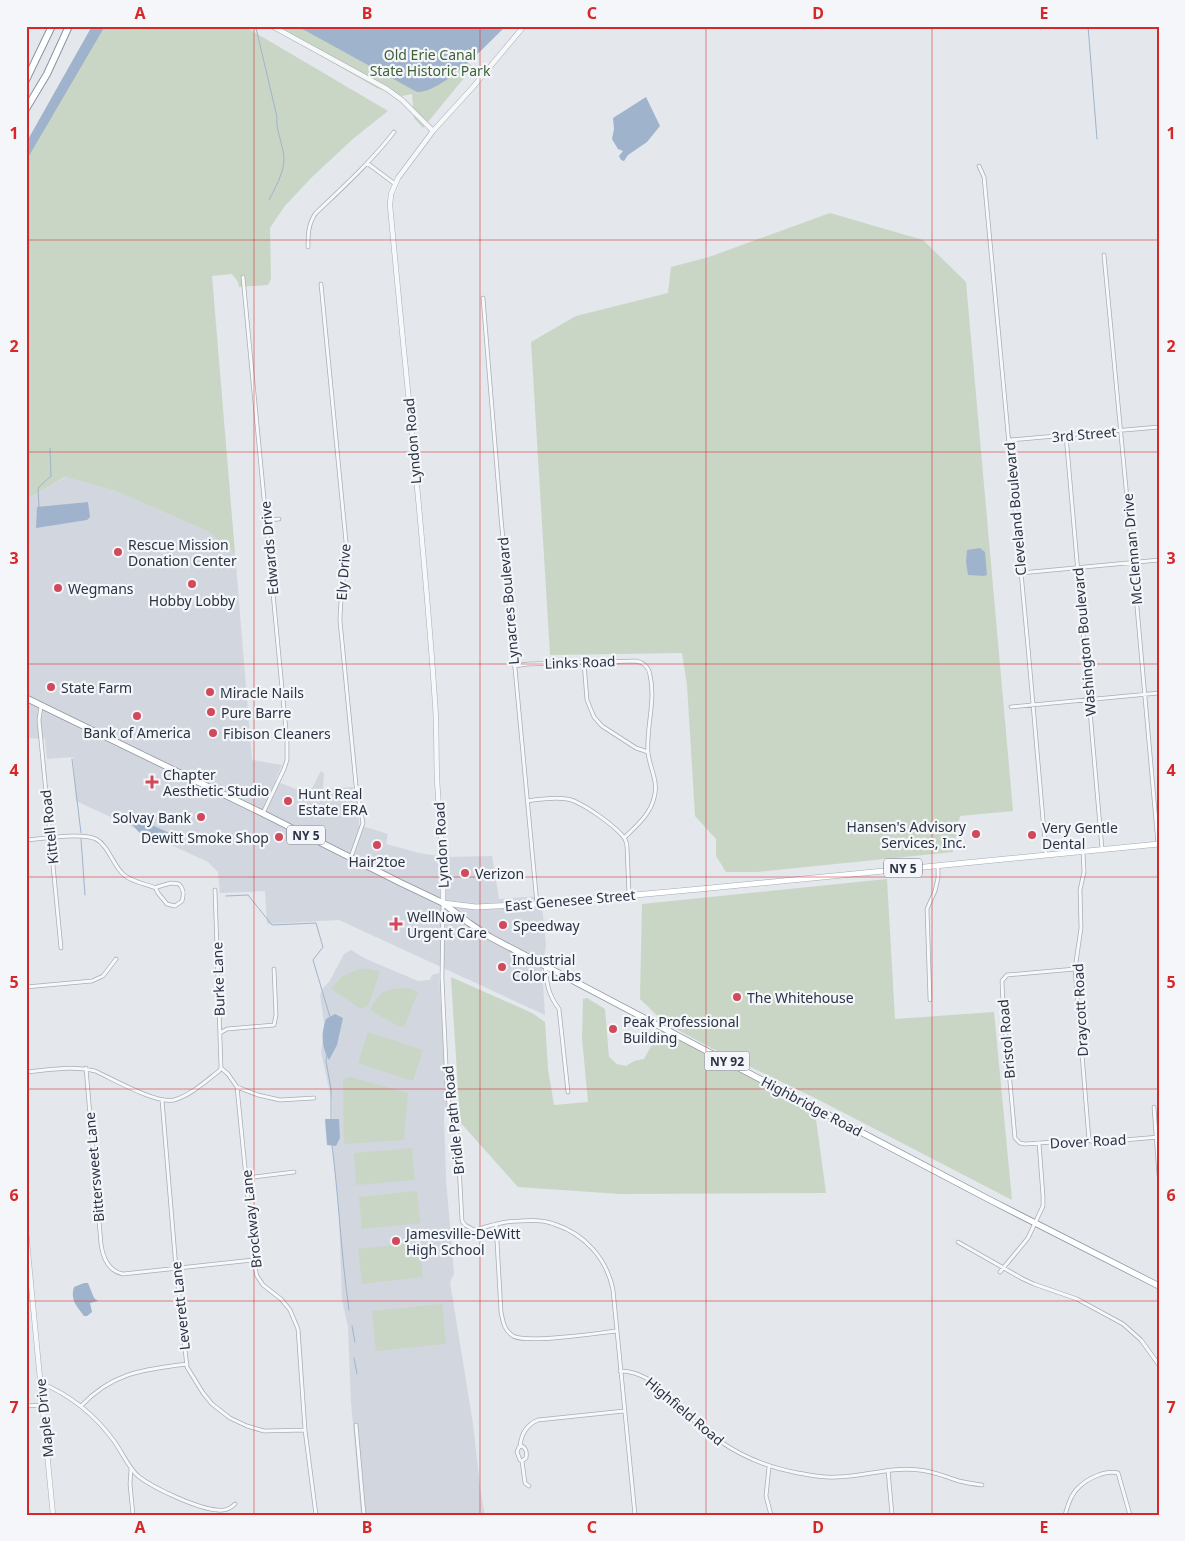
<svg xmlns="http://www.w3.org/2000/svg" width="1185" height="1541" font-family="'Noto Sans',sans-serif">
<rect width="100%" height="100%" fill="#e4e7ec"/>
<!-- built -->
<path fill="#d2d6de" d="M66,477L113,490L207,531L235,553L252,760L282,765L275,781L309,794L321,771L324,774L323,789L353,787L359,809V825L388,834L386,844L419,853L446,857L492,856L499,899L541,896L546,945L542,968L545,1015L339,920L267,924L265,891L220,893L218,872L208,862L76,801L73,757L47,759L45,739L26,738V500Z
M351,950L366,959L418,981L430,980L432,975L439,973L447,1107L444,1114L446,1179L454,1274L450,1282L473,1424L481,1495L485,1515H361L351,1402L348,1327L342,1300L339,1214L333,1152L332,1102L321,1052L325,1030L320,995L323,988L329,982L344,954Z"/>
<!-- green -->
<path fill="#c9d6c5" d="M97,26H244L388,111L354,138L312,177L284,207L270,228L271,279L268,285L239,287L238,282L232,274L212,276L235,553L207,531L113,490L65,477L26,500V150Z
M269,26H496L466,61L473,67L423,128L414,118L412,94L402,96L377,88Z
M830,213L923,240L966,282L1013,811L960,816L953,852L757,872H726L716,856V839L695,816L687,685L682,653L550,655L531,342L576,316L668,293L671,267L709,257Z
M887,879L895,1019L994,1012L1012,1200L817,1099L713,1049L665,1023L640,999L642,904Z
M359,969H370L380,972L368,1006L361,1009L331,989L341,977Z
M451,977L532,1013L545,1022L548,1069L554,1105L588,1102L582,1038L583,999L587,998L605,1009L609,1057L617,1064L626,1066L634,1061L644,1059L661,1029L815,1112L826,1193L620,1194L518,1187L460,1122Z
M407,988L418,992L405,1025L400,1027L370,1010C381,990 384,989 407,988Z
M368,1032L423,1050L413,1081L358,1063Z
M349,1077L408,1093L404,1140L344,1144L343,1080Z
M412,1148L415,1180L356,1185L354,1153Z
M417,1191L420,1223L362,1229L359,1197Z
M419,1242L423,1277L362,1284L358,1249Z
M442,1304L446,1344L376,1351L372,1311Z"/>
<!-- water -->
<path fill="#9fb4cc" d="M92,26H105L26,161V143Z
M297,26H506C487,44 443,93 417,92Z
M646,97L660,126L647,142L628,155L624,161L621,160L619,156L623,151L618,149L612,139L614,129L613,118Z
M88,502L90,517L87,520L36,528L37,507Z
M980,548L985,552L987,575L984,576L968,575L966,562L967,550Z
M133,816L186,841C180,845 176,844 170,844C150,843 143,838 131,823Z
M335,1014L343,1018L337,1045L329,1060C321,1046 321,1034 326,1019Z
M325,1119H339L340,1138L336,1146L327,1145Z
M84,1283H88L94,1298L98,1301L90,1303L92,1312L87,1316H84C77,1306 70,1301 74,1287Z"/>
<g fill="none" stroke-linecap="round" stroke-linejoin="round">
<!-- stream -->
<path stroke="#9fb4cc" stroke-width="1" d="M253,26L256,28L277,117C275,128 284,147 284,159C284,173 275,188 269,200
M1088,26L1097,139
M39,507L38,488L51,476L50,448
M72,759L81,833
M81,839L85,895
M226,896L248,895L272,925L316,923L323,947L313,960L330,1017
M327,1055L326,1061L331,1089V1121
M332,1145C339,1200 341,1255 349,1310
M352,1326L355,1342
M354,1358L357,1374"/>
<defs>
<path id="minor" d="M367,163L395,184
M979,166L984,177L1028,647L1046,854
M308,247C308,235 308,225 315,214C342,188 371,162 394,132
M1104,255L1133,562L1158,844
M243,277L287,741V760L284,769L263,813
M321,284L346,542C346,569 340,595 340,621L356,785L363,823L351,857
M483,298L501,518L537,904
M1066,435L1102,849
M1009,440L1159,427
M267,520L279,519
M1021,573L1159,560
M584,663L587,700L594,717L602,726L636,748L648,752
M514,666L528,664L635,661C643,662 649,667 650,675C656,701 646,727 648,753C650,769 659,782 654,798C650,815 636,826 624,838
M41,706L39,720L61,948
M1011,707L1159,693
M527,801C540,799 554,797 567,799C581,801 617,827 625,839C626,841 627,845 627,847L629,895
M26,840C43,839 81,832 96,839C109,846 113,866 124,875C132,882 146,884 156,888
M1083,852L1084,872L1080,890L1081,928L1075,969L1089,1140
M171,883L179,884C184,889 184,894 182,901L175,906L167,904L158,893L156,889L157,887Z
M215,890L221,1068
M443,903L442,978L447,1086L450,1114L457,1134L458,1146L462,1221L465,1225L474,1230C482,1229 489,1225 497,1224C504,1222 512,1221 520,1221C531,1220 544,1220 554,1224C585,1234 607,1259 613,1290L635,1515
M545,966C547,985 548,994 559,1009L568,1092
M1075,969L1007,975L1002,981L1003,1004L1015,1138L1020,1143L1025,1144L1082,1140L1100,1142L1159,1137
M26,987L92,981L103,976L116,959
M930,1000L927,909L935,891L938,878V866
M220,1033L227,1029L274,1025L276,1015L274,969
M86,1068L101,1244C103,1258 108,1271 123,1274L253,1260
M221,1068L228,1074L237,1087L258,1095L280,1100L314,1098
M26,1072C49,1070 73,1065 95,1071C113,1079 156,1104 174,1100C191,1095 206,1081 219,1071L221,1068
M237,1087L255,1268L257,1276L263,1285L281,1299L290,1310L298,1329L305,1430L316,1515
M162,1100L176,1268L187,1367L203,1393L212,1404L230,1418L247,1426L264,1431L305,1430
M1154,1107L1159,1176
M246,1178L294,1172
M496,1224L501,1312C503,1322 504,1330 513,1336C526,1344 598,1333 617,1331
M958,1242L1023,1279L1034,1284L1077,1299L1123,1324L1141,1340L1159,1365
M1000,1272L1028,1238L1043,1206V1196L1039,1143
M620,1371C634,1371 645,1377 656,1384C701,1429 733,1461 798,1473C811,1475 823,1478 836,1477C864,1477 891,1466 919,1470C933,1471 946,1477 959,1481C967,1483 974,1484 982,1485
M41,1383C70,1395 95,1415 114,1441C122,1452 128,1467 138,1476C153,1488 198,1509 218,1510C225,1511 230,1509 235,1504
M26,1406L43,1405
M81,1406C113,1372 143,1370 187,1364
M356,1425L364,1515
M520,1447C521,1434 526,1425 538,1420L624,1411
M522,1461L520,1460L517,1452L519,1447L522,1446C527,1449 527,1453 526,1458L522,1461L525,1483L529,1486
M769,1467L766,1496L771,1515
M131,1468L130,1484L133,1515
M888,1470L892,1515
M1065,1515C1068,1505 1071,1494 1079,1487C1088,1478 1106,1470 1118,1473L1130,1515"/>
<path id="tertiary" d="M272,26L387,89L402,100L433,131
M443,903C444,861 439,819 437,778C436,753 437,727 435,702C424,536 405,370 390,205L391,194L398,178L433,131L473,87L524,26
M26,1232L53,1515"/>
<path id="primary" d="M443,903L476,907L537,904L700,889L1159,844"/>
<path id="trunk" d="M26,698L262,813L401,883L443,903L469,923L490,937L992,1201L1159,1286"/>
<path id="motorway" d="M26,80L52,26
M26,109L47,74L69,26"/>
</defs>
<!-- minor casing -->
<use href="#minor" stroke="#a9aeb7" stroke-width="4.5"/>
<!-- tertiary casing -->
<use href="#tertiary" stroke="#a9aeb7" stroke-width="5.5"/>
<!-- primary casing -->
<use href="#primary" stroke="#a3abb8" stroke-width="6"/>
<!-- trunk casing -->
<use href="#trunk" stroke="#8b94a3" stroke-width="7"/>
<!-- motorway casing -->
<use href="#motorway" stroke="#8b94a3" stroke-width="8"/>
<!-- minor -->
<use href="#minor" stroke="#f7f8fa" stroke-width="3"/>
<!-- tertiary -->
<use href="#tertiary" stroke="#f7f8fa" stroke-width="4.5"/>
<!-- primary -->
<use href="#primary" stroke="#fff" stroke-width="5"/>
<!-- trunk -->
<use href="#trunk" stroke="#fff" stroke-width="5.5"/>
<!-- motorway -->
<use href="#motorway" stroke="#fff" stroke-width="6"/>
</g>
<!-- grid -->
<path fill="none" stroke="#d62828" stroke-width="1" stroke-opacity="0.55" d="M254,26V1515M480,26V1515M706,26V1515M932,26V1515M26,240H1159M26,452H1159M26,664H1159M26,877H1159M26,1089H1159M26,1301H1159"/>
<!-- markers -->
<g fill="#d1495b" stroke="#f4f6f9" stroke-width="2">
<circle cx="118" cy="552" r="5"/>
<circle cx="192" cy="584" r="5"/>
<circle cx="58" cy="588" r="5"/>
<circle cx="51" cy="687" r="5"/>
<circle cx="210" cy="692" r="5"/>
<circle cx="211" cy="712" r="5"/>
<circle cx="137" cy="716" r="5"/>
<circle cx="213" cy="733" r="5"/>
<path d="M149.5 774.5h5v5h5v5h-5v5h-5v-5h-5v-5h5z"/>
<circle cx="288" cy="801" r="5"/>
<circle cx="201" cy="817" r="5"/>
<circle cx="976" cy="834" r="5"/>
<circle cx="1032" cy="835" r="5"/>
<circle cx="279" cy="837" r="5"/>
<circle cx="377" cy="845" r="5"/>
<circle cx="465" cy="873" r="5"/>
<path d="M393.5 916.5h5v5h5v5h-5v5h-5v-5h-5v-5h5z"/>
<circle cx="503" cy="925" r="5"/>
<circle cx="502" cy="967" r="5"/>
<circle cx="737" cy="997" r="5"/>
<circle cx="613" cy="1029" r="5"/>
<circle cx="396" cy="1241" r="5"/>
</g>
<g text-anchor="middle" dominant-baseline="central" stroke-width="4.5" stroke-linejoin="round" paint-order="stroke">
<!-- shield labels -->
<g fill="#f4f6f9" stroke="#676e7b" stroke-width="1">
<rect x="287" y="825.5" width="38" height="19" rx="4"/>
<rect x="884" y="858.5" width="38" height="19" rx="4"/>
<rect x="704.5" y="1051.5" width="45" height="19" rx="4"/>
</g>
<g font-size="12" font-weight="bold" fill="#2b3445">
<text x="306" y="835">NY 5</text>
<text x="903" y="868">NY 5</text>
<text x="727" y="1061">NY 92</text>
</g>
<!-- park labels -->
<g font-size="14" fill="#3f6138" stroke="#f4f6f9">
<text x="430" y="54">Old Erie Canal<tspan x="430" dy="16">State Historic Park</tspan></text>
</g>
<!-- street labels -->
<g font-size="14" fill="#2b3445" stroke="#f4f6f9">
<text transform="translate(1084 434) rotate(-5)">3rd Street</text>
<text transform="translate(412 441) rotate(-95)">Lyndon Road</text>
<text transform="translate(1015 509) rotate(-95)">Cleveland Boulevard</text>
<text transform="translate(269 548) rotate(-95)">Edwards Drive</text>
<text transform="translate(1132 549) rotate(-95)">McClennan Drive</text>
<text transform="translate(343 572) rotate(-86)">Ely Drive</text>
<text transform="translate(508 601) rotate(-95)">Lynacres Boulevard</text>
<text transform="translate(1084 642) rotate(-95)">Washington Boulevard</text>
<text transform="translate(580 662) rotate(-2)">Links Road</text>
<text transform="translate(49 827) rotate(-96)">Kittell Road</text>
<text transform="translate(441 845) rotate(-93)">Lyndon Road</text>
<text transform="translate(570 900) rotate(-5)">East Genesee Street</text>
<text transform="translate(218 979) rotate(-92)">Burke Lane</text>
<text transform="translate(1080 1010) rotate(-93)">Draycott Road</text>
<text transform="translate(1006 1039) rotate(-95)">Bristol Road</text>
<text transform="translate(812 1106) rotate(28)">Highbridge Road</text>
<text transform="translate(453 1120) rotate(-96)">Bridle Path Road</text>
<text transform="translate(1088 1141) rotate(-3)">Dover Road</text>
<text transform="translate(94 1167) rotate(-95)">Bittersweet Lane</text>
<text transform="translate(251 1219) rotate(-96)">Brockway Lane</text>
<text transform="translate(180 1306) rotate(-96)">Leverett Lane</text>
<text transform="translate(685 1411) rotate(40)">Highfield Road</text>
<text transform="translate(44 1418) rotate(-96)">Maple Drive</text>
</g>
<!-- poi labels -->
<g font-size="14" fill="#2b3445" stroke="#f4f6f9" text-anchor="start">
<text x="128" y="544">Rescue Mission<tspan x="128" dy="16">Donation Center</tspan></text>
<text x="68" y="588">Wegmans</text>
<text x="192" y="600" text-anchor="middle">Hobby Lobby</text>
<text x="61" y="687">State Farm</text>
<text x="220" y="692">Miracle Nails</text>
<text x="221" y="712">Pure Barre</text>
<text x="137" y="732" text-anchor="middle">Bank of America</text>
<text x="223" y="733">Fibison Cleaners</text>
<text x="163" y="774">Chapter<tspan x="163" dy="16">Aesthetic Studio</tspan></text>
<text x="298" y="793">Hunt Real<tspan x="298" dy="16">Estate ERA</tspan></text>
<text x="191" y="817" text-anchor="end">Solvay Bank</text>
<text x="966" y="826" text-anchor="end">Hansen's Advisory<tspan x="966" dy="16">Services, Inc.</tspan></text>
<text x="1042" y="827">Very Gentle<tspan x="1042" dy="16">Dental</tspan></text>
<text x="269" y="837" text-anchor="end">Dewitt Smoke Shop</text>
<text x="377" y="861" text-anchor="middle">Hair2toe</text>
<text x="475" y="873">Verizon</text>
<text x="407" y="916">WellNow<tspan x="407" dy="16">Urgent Care</tspan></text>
<text x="513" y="925">Speedway</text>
<text x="512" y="959">Industrial<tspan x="512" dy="16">Color Labs</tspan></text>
<text x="747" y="997">The Whitehouse</text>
<text x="623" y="1021">Peak Professional<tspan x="623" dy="16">Building</tspan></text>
<text x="406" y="1233">Jamesville-DeWitt<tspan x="406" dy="16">High School</tspan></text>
</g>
</g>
<!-- border -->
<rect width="1185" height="1541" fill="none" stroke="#f4f6f9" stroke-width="55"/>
<rect x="28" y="28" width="1130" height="1486" fill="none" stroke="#d62828" stroke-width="2"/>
<g font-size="16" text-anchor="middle" font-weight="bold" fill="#d62828">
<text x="140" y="19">A</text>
<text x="367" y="19">B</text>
<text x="592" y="19">C</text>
<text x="818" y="19">D</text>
<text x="1044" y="19">E</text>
<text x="14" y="139">1</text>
<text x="1171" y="139">1</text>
<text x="14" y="352">2</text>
<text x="1171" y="352">2</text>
<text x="14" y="564">3</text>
<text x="1171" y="564">3</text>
<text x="14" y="776">4</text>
<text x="1171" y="776">4</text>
<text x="14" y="988">5</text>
<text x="1171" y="988">5</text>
<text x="14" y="1201">6</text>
<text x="1171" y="1201">6</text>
<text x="14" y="1413">7</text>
<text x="1171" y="1413">7</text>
<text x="140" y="1533">A</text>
<text x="367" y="1533">B</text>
<text x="592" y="1533">C</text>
<text x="818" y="1533">D</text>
<text x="1044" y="1533">E</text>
</g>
</svg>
